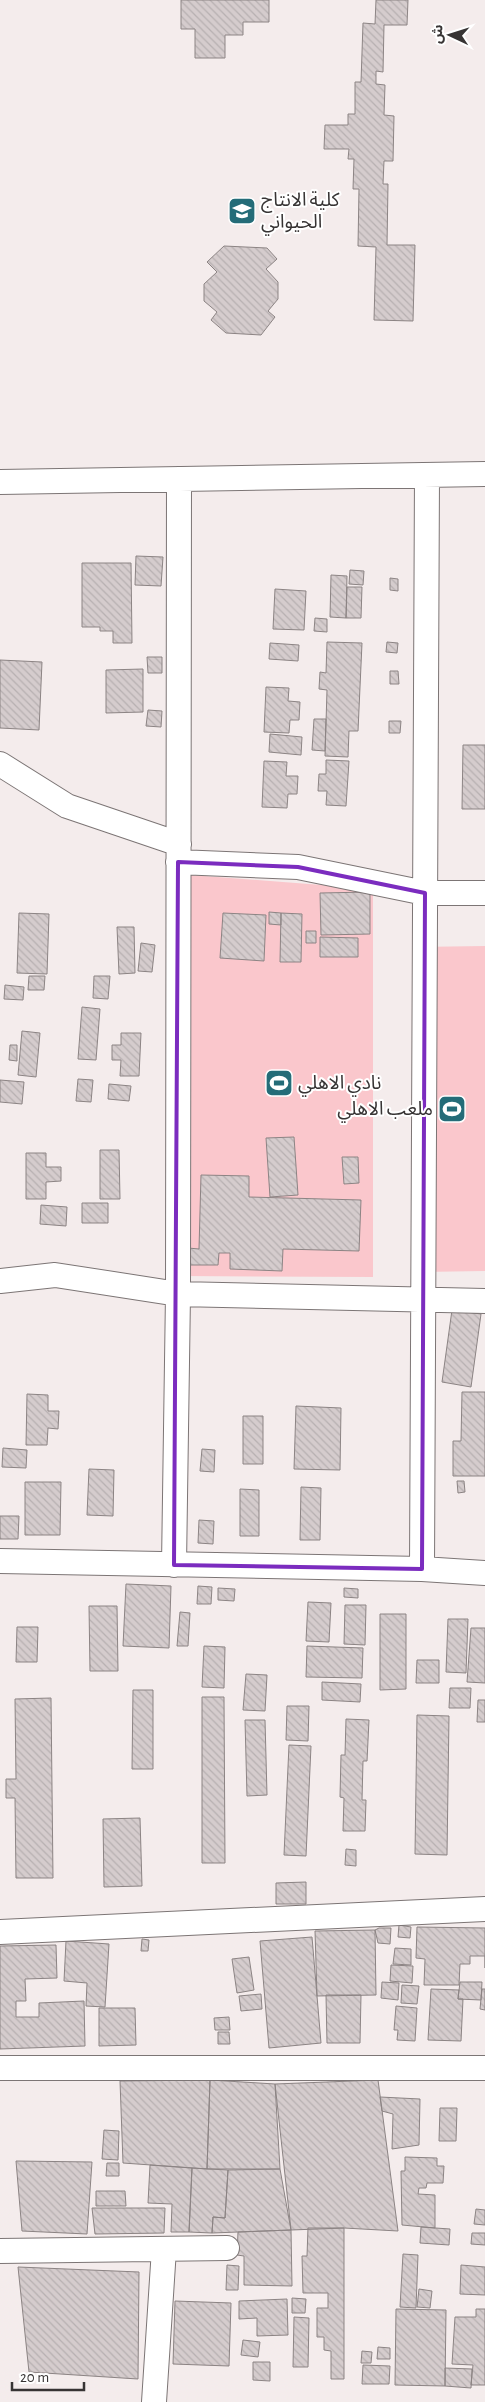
<svg xmlns="http://www.w3.org/2000/svg" width="485" height="2402" font-family="'Alegreya Sans','Noto Sans Arabic',sans-serif">
<defs>
<pattern id="building-back-hatch" width="6" height="6" patternUnits="userSpaceOnUse" patternTransform="scale(1.25)"><rect width="6" height="6" fill="#d5cccd"/><path d="M-1 5l2 2M0 0l6 6M5-1l2 2" fill="none" stroke="#b7b0b1"/></pattern>
</defs>
<rect width="100%" height="100%" fill="#f4ecec"/>
<!-- pitch -->
<path fill="#fac7cc" d="M191,875L373,889V1277L181,1276Z
M485,946V1271L421,1272L416,947Z"/>
<!-- building -->
<path fill="url(#building-back-hatch)" stroke="#8c8484" d="M181,0H269V22H243V35H225V58H195V29H181Z
M376,0H408L407,25H384L383,72L376,71V84L385,85L384,115L394,116L393,161H384L383,184H388L387,245H415L413,321L374,320L376,247L358,246L359,189H353L354,159H348L349,149H324L325,125H348V114H355V82H361L363,23L375,24Z
M224,246L267,248L277,259L266,269L278,282V299L268,311L275,317L261,335L226,333L211,320L217,312L204,301V284L217,272L207,262Z
M136,556L163,557L161,586L135,585Z
M82,563H131L132,643H113V631H100V627H82Z
M350,570L364,571L363,585L349,584Z
M331,575L347,576L346,618L330,617Z
M390,578L398,579V591L390,590Z
M347,587H362L361,618H346Z
M275,589L306,591L304,630L273,629Z
M315,618L327,619V632L314,631Z
M327,642L362,643L358,731H349L348,757L325,756L327,690L319,689L320,672L326,673Z
M387,642L398,643L397,653L386,652Z
M270,643L299,645L298,661L269,659Z
M147,657H162V673H148Z
M0,660L42,662L39,730L0,728Z
M143,669V712L106,713V670Z
M390,671H398L399,684H390Z
M266,687L289,688L288,701L300,702L299,720H290L289,733L264,732Z
M148,710L162,711L161,727L146,726Z
M314,719H326L325,751L312,750Z
M389,721H401L400,733H389Z
M270,734L302,737L301,755L269,752Z
M463,745H485V809H462Z
M326,760L349,761L346,806L326,805L327,791H318L319,774H326Z
M264,761L287,762L286,776H298L297,794H288L287,808L262,807Z
M370,892V934L321,935L320,893Z
M269,912L281,913V925L269,924Z
M19,913L49,914L47,974L17,973Z
M223,913L266,915L264,961L220,958Z
M281,913L302,914L301,962H280Z
M117,927H134L135,973L119,974Z
M306,931H316V943H306Z
M320,937L358,938V957H320Z
M141,943L155,945L152,972L138,971Z
M29,976H45L44,990H28Z
M94,976H110L108,999L93,998Z
M5,985L24,987L23,1000L4,999Z
M82,1007L100,1009L96,1060L78,1059Z
M22,1031L40,1033L36,1077L18,1075Z
M121,1033H141L139,1076H120L121,1060H112V1045H121Z
M10,1045H17V1061L9,1060Z
M78,1079L93,1080L91,1102L76,1101Z
M0,1080L24,1082L22,1104L0,1102Z
M109,1084L131,1086L129,1101L108,1099Z
M294,1137L298,1195L270,1197L266,1138Z
M100,1150H119L120,1199H100Z
M26,1153H46V1167H61V1181L46,1182V1199H26Z
M342,1157H358L359,1183L344,1184Z
M201,1175L249,1176V1197L361,1200L359,1251L283,1249L282,1271L230,1269V1253H219L218,1265H187L188,1248L199,1249Z
M82,1203H108V1223H82Z
M41,1205L67,1207L66,1226L40,1224Z
M452,1310L481,1314L471,1387L442,1382Z
M462,1392H485V1476H453V1441H461Z
M27,1394L48,1395V1411H59L58,1429L48,1428L47,1445H26Z
M296,1406L341,1408L340,1470L294,1469Z
M243,1416H263V1464H243Z
M3,1448L27,1450L26,1468L2,1467Z
M202,1449L215,1450L214,1472L200,1471Z
M89,1469L114,1470L113,1516L87,1515Z
M457,1481H464L465,1492L458,1493Z
M25,1482H61L60,1535H25Z
M301,1487L321,1488L320,1540H300Z
M240,1489L259,1490V1536H240Z
M0,1516H19L18,1539H0Z
M199,1520L214,1521L213,1544L198,1543Z
M126,1584L171,1586L169,1648L123,1646Z
M198,1586L212,1587L211,1604H197Z
M218,1588L235,1589L234,1601L218,1600Z
M344,1588L358,1589V1598L344,1597Z
M308,1602L331,1603L329,1642L306,1641Z
M345,1605H366L365,1645L344,1644Z
M89,1606H117L118,1671H90Z
M180,1612L190,1613L188,1646H177Z
M380,1614H406V1689L380,1690Z
M448,1619H468L466,1673L446,1672Z
M17,1627H38L37,1662H16Z
M471,1628H485V1683L467,1682Z
M204,1646L225,1647L224,1688L202,1687Z
M307,1646L363,1648L362,1678L306,1677Z
M417,1660H439V1683H416Z
M246,1674L267,1675L265,1711L243,1710Z
M322,1682L361,1684L360,1702L322,1700Z
M450,1688H471L470,1708H449Z
M133,1690H153V1769H132Z
M202,1697H224L225,1863H202Z
M51,1698L53,1878H16L15,1798H6V1779H16L15,1699Z
M478,1700H485V1722H477Z
M287,1706H309L308,1741L286,1740Z
M417,1715L449,1716L447,1855L415,1854Z
M346,1719L369,1720L367,1761H363L362,1800H366L365,1831H343L344,1798L340,1797L341,1755H345Z
M245,1720H265L267,1795L247,1796Z
M289,1745L311,1746L306,1856L284,1855Z
M140,1818L142,1886L104,1887L103,1819Z
M346,1849L356,1850V1866L345,1865Z
M306,1882V1904H276V1883Z
M399,1925L411,1927L410,1938L398,1937Z
M417,1927L485,1928V1968V1956H470V1964H460L459,1985H424L425,1959L416,1958Z
M379,1928H391L390,1944L378,1943L375,1930Z
M375,1930L376,1995L317,1996L315,1931Z
M312,1937L321,2043L269,2048L260,1941Z
M142,1939L149,1940L148,1951H141Z
M66,1941L109,1944L105,2007L86,2006L87,1983L64,1981Z
M56,1945L57,1978L25,1979L26,2001H16V2017H39V2003L84,2001L85,2046L0,2049V1946Z
M395,1948L411,1949V1965L393,1964Z
M249,1957L254,1990L237,1993L232,1959Z
M391,1965L413,1966L412,1983L390,1981Z
M382,1982L399,1983L398,2000L381,1998Z
M460,1982H482L481,2000L458,1999Z
M402,1985L419,1986L417,2004L401,2003Z
M431,1989L459,1990L458,1999H463L461,2041L428,2040Z
M482,1989H485V2010L480,2009Z
M261,1994L262,2009L241,2011L239,1996Z
M326,1995H361L360,2043H327Z
M396,2006L417,2008L415,2041L397,2040L398,2030H394Z
M99,2008H135L136,2045L99,2046Z
M229,2017L230,2030H215L214,2018Z
M218,2032H229L230,2044H218Z
M210,2080L275,2084L280,2169H207Z
M210,2080L207,2169L123,2163L120,2081Z
M378,2080L398,2231L344,2228L291,2230L275,2084Z
M380,2097L420,2099L419,2145L392,2149L393,2114L382,2111Z
M440,2108H457L456,2141H439Z
M104,2130L119,2131L118,2160L102,2159Z
M405,2157L437,2158V2166H444L443,2183H427L426,2188H419L418,2194L435,2195V2228L402,2225L401,2171H405Z
M16,2161L92,2162L87,2234L22,2231Z
M107,2163H119V2176H106Z
M150,2165L192,2168L189,2232H171L172,2204L148,2203Z
M192,2168L228,2170L225,2218L213,2217L212,2233L189,2232Z
M280,2169L291,2230L212,2233L213,2217L225,2218L228,2170Z
M96,2191H125L126,2206H96Z
M92,2208H165L164,2233L95,2234Z
M476,2209L485,2210V2225L474,2224Z
M421,2227L450,2229L449,2245L420,2243Z
M308,2228H344V2379H331V2351L324,2350V2337H317V2308H328V2293H303L302,2256H307Z
M291,2230L292,2286L244,2285V2256L237,2255L238,2232Z
M472,2233H485V2245L471,2244Z
M403,2254L418,2255L416,2308L400,2307Z
M227,2265L239,2266L238,2290H226Z
M461,2265L485,2267V2295L460,2294Z
M18,2267L139,2272L138,2379L29,2372Z
M419,2289L432,2291L430,2308L417,2307Z
M292,2298L306,2299L305,2313H292Z
M287,2299L288,2335L257,2336V2318L239,2319V2301Z
M175,2301L231,2303L229,2366L173,2364Z
M396,2309L446,2310L445,2386L395,2385Z
M476,2309H485V2385H471L473,2365L452,2364L455,2317H476Z
M294,2317L309,2318L308,2367H293Z
M243,2340L260,2342L258,2357L241,2355Z
M378,2347L390,2348V2359H377Z
M362,2351L372,2352L371,2363H361Z
M253,2362H270V2381L253,2380Z
M363,2365L390,2366L389,2384H362Z
M445,2368L472,2369L471,2388L445,2386Z"/>
<g fill="none" stroke-linecap="round" stroke-linejoin="round">
<defs>
<path id="minor" d="M0,482L485,474
M0,764L67,806L179,844
M178,862L298,867L425,893H485
M0,1281L55,1275L178,1294L485,1301
M0,1561L422,1569L485,1573
M174,1565L178,1294L179,479
M422,1569L427,475
M0,1932L485,1909
M0,2068H485
M0,2251L227,2248
M154,2402L164,2249"/>
</defs>
<!-- minor casing -->
<use href="#minor" stroke="#7c7575" stroke-width="26"/>
<!-- minor -->
<use href="#minor" stroke="#fff" stroke-width="24"/>
</g>
<!-- marked area -->
<path fill="none" stroke="#7b2cbf" stroke-width="4" stroke-linejoin="round" d="M178,862L298,867L425,893L422,1569L174,1565Z"/>
<!-- icons -->
<defs>
<symbol id="university-square" viewBox="-11 -11 22 22"><rect x="-9" y="-9" width="18" height="18" rx="4" fill="#246c78" stroke="#fff"/><path d="M0-5L7-2L0 1L-7-2ZM-4 1L0 2.5L4 1V4Q0 6-4 4Z" fill="#fff"/></symbol>
<symbol id="stadium-square" viewBox="-11 -11 22 22"><rect x="-9" y="-9" width="18" height="18" rx="4" fill="#246c78" stroke="#fff"/><path d="M0-5a6.5 5 0 1 0 0 10a6.5 5 0 1 0 0-10ZM-3.5-1.8h7v3.6h-7Z" fill="#fff"/></symbol>
</defs>
<g fill-rule="evenodd">
<use href="#university-square" x="226" y="195" width="32" height="32"/>
<use href="#stadium-square" x="263" y="1067" width="32" height="32"/>
<use href="#stadium-square" x="436" y="1093" width="32" height="32"/>
</g>
<g text-anchor="middle" dominant-baseline="central" stroke-width="4" stroke-linejoin="round" paint-order="stroke">
<!-- poi labels -->
<g font-size="19" fill="#373434" stroke="#fff" text-anchor="start">
<text x="261" y="200">كلية الانتاج<tspan x="261" dy="22">الحيواني</tspan></text>
<text x="298" y="1083">نادي الاهلي</text>
<text x="433" y="1109" text-anchor="end">ملعب الاهلي</text>
</g>
</g>
<!-- north arrow -->
<g transform="translate(450 35) rotate(274)" stroke="#ffffff" stroke-width="4" paint-order="stroke">
<path d="M0-4L9 19L0 12L-9 19Z" fill="#373434"/>
<text y="-8" font-size="14" font-weight="bold" text-anchor="middle" fill="#373434">ش</text>
</g>
<!-- scale -->
<path d="M12 2382v8h72v-8" fill="none" stroke="#373434" stroke-width="2.5"/>
<text x="20" y="2382" font-size="15" fill="#373434" stroke="#ffffff" stroke-width="4" paint-order="stroke">20 m</text>
</svg>
